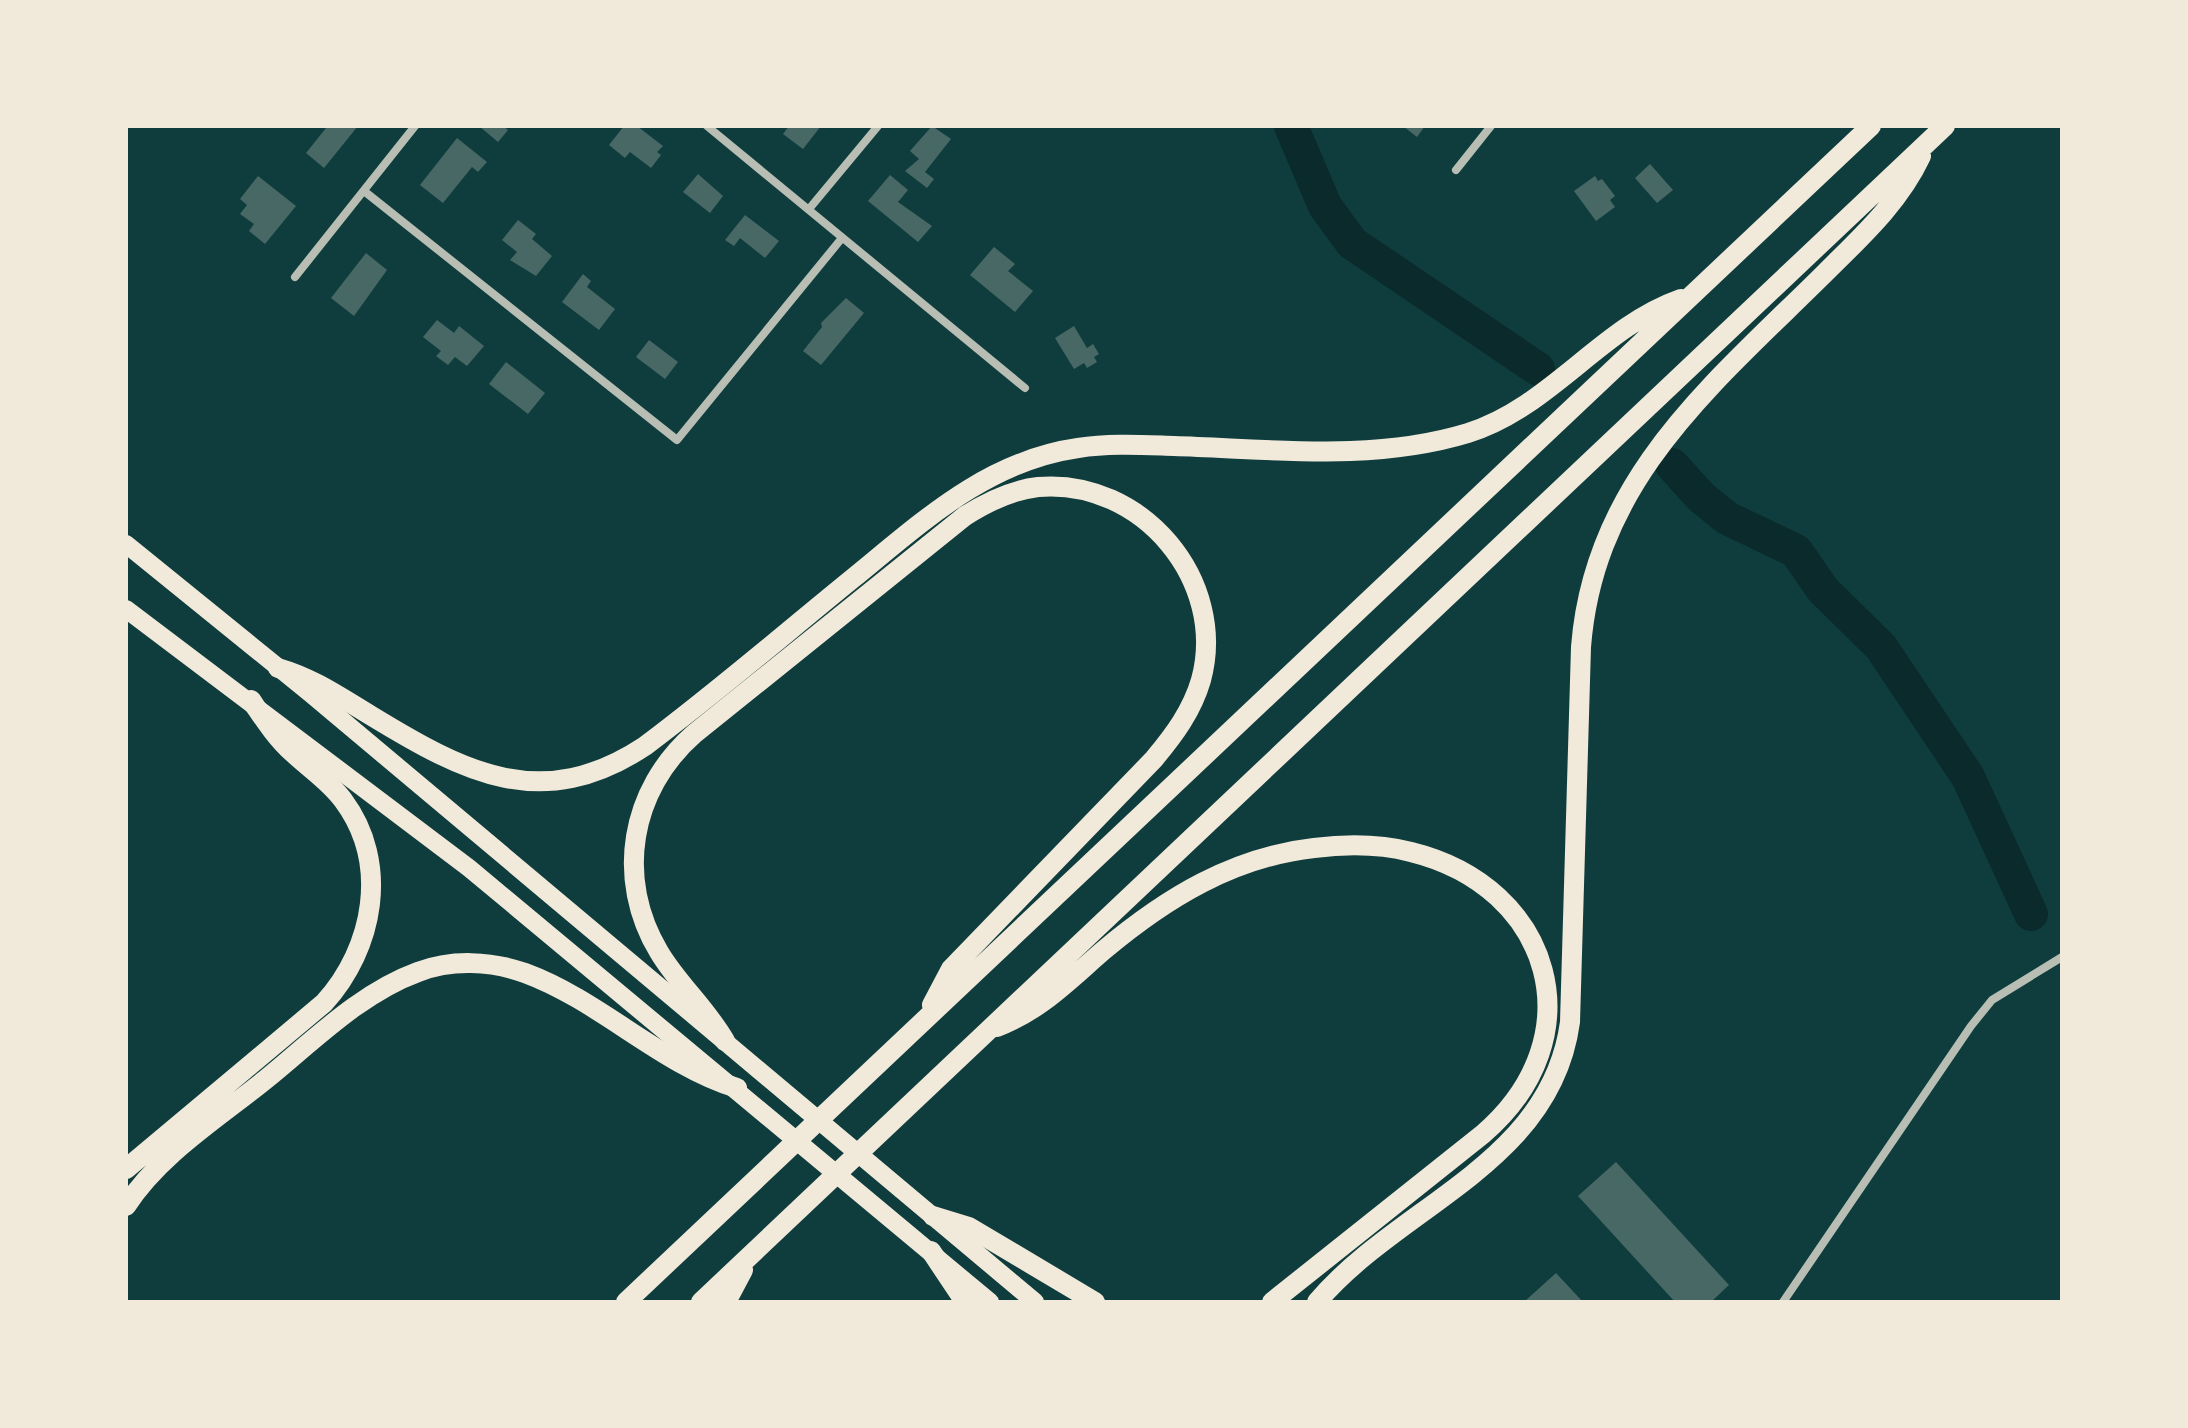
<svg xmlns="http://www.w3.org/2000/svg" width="2188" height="1428" font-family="'Space Grotesk',sans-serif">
<rect width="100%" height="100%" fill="#0f3d3e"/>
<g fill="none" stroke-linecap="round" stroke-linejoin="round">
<!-- river -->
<path stroke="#0a2a2b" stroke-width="34" d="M1291,126L1325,206L1352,243L1538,369
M1672,465L1701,497L1727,518L1796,551L1823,590L1881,647L1968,777L2031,914"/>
</g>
<!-- building -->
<path fill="#486865" d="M323,126H358L324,168L306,153L326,128Z
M479,126H503L508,130L498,142Z
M624,126H637L663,146L657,152L661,155L651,168L630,152L625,158L609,145Z
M789,126H821L803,149L783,134Z
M932,126L951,139L925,172L934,179L927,188L905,171L919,159L910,151Z
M1403,126H1425L1417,137Z
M457,138L487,162L478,172L472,167L443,203L420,185Z
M1650,164L1673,190L1657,203L1635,178Z
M698,174L723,196L710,213L683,192Z
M890,175L908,190L898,202L932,226L918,242L868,201Z
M258,176L296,206L265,244L249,231L254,224L240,214L247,205L240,199Z
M1595,176L1598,181L1602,179L1615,196L1610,200L1615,207L1596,221L1574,191Z
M745,215L779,241L765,258L740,238L734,246L725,240Z
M518,220L536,234L532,239L552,256L536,276L510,260L517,252L502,240Z
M994,247L1015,264L1008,271L1033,291L1015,312L970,275Z
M366,253L387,270L354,316L331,298Z
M583,274L591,281L587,287L615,309L599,330L562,302Z
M846,298L864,313L821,365L803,351L822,327L821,323Z
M437,320L454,333L459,326L484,346L467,366L455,357L448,365L436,356L441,351L423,337Z
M1074,326L1087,348L1093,344L1099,354L1094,357L1097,362L1087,368L1084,363L1074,369L1055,338Z
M649,340L678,362L665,379L636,357Z
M506,362L545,393L528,414L489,384Z
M1616,1162L1729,1285L1711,1302H1675L1578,1196Z
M1556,1273L1583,1302H1524Z"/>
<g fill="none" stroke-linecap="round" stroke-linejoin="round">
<!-- minor -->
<path stroke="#b8beb3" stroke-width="8" d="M707,126L1025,388
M1456,170L1491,126
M364,191L677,440L842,238
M809,209L878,126
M295,277L415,126
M1783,1302L1971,1026L1992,1000L2062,957"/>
<!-- primary -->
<path stroke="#f1e9da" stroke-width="18" d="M126,544L311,694L1035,1302
M126,609L469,868L990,1302"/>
<!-- motorway -->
<path stroke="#f1e9da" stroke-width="20" d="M278,668C313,678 340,697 370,715C465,773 542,814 645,746C716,693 783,635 852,579C921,523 986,461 1078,448C1110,443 1142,445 1174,446C1272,449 1373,462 1468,433C1551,407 1601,327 1681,299
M997,1027C1041,1010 1069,980 1104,950C1166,898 1233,857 1314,848C1346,844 1380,844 1411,852C1553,887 1596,1037 1483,1134L1272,1302
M725,1041C707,1009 678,984 659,952C615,879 630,790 694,734L965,516C987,502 1011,490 1038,487C1142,478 1228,581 1201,680C1192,711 1174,735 1154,759L951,969L932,1005
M126,1169L324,1003C374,948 390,863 343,800C329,781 310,769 293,753C276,738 264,719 251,700
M126,1206C160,1154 218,1118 265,1080C312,1042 360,993 418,972C452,959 491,961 525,973C601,1001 660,1064 737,1088
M933,1216L969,1227L1095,1302
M931,1251L965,1302
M626,1302L1871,126
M701,1302L1945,126
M726,1302L743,1270
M1317,1302C1400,1204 1551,1164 1570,1022L1581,647C1594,479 1713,384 1825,273C1861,237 1899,203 1921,156"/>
</g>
<!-- border -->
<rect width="2188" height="1428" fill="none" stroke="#f1e9da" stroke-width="256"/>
</svg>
